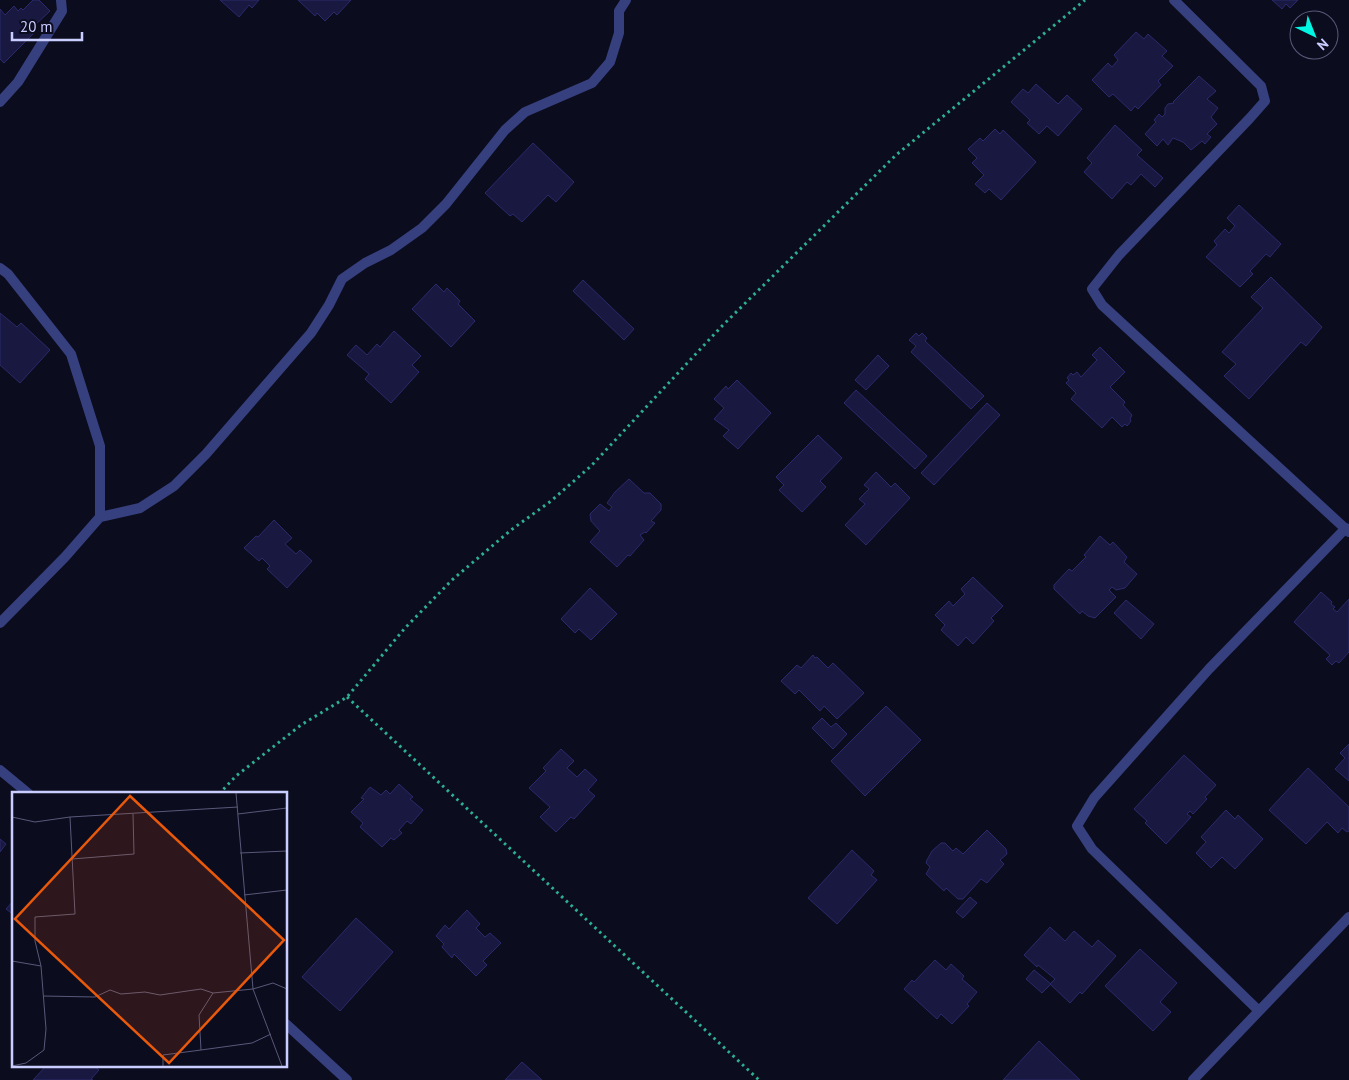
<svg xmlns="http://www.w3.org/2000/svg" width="1349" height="1080" font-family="'PT Sans',sans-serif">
<rect width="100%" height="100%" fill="#0c0c1f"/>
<!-- building -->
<path fill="#191840" stroke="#2b2a6c" d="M33,0H39L50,11L32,28L35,32L4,63L0,59V9L5,15L14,6L18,11L21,8L23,10Z
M220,0H259L252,8L249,5L239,17Z
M298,0H351L337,15L334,12L325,21L317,13L315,16Z
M1272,0H1298L1290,8L1286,4L1282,9Z
M1136,32L1144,39L1148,34L1167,51L1162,56L1173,66L1158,81L1161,85L1138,109L1135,106L1131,111L1113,94L1109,97L1092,80L1108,63L1112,67L1118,60L1114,55Z
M1199,76L1216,91L1207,99L1218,108L1211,117L1217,124L1207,134L1211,137L1205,144L1202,141L1191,150L1183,142L1173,138L1168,145L1163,139L1157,146L1145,134L1156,122L1154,120L1159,114L1162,117L1165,114V108L1168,104L1174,103L1173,102Z
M1036,84L1058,104L1067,95L1082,109L1058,136L1047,126L1039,134L1027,123L1030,120L1011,102L1023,89L1028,93Z
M1115,125L1142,150L1137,155L1163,178L1155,187L1141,174L1131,185L1127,182L1112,199L1084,172L1092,163L1087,158Z
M995,129L1000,134L1003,130L1036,162L1001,200L989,189L985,193L975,184L984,175L972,163L977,158L968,149L980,138L983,141Z
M533,143L574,182L556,202L548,195L522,222L513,214L510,216L485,193Z
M1239,205L1281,244L1270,257L1266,254L1250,271L1253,274L1240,287L1206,257L1217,245L1214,241L1225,229L1229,233L1235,226L1227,218Z
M1271,277L1322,327L1306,346L1301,342L1249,399L1224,376L1236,364L1222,352L1263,308L1251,297Z
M583,280L634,329L624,340L573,291Z
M436,284L444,292L447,288L460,301L458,304L475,321L451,347L412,309Z
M0,313L17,327L21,323L50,350L20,383L0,365Z
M394,331L421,356L412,365L419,372L391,403L365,379L369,374L347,355L356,345L367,355L377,344L380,347Z
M916,333L919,336L922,333L927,338L925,341L984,396L971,409L911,352L916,346L909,340Z
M1100,347L1125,372L1110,387L1125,402L1123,405L1132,415L1130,419L1131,421L1127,426L1125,424L1122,427L1112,417L1102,428L1071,399L1076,393L1066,383L1069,380L1067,378L1071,373L1073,375L1077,372L1081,377L1097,360L1092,355Z
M878,355L889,366L866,390L855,380Z
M737,380L771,413L738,449L723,436L729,430L714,419L724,408L714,399L726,386L728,389Z
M856,390L927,456L915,469L844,403Z
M987,403L1000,415L934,485L921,473Z
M818,435L842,458L820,481L826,487L802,512L779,490L784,485L776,477Z
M876,472L891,487L895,483L910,498L866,545L845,525L865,504L859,499L869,489L864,485Z
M629,479L644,493H650L661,504V510L651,521L655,523L646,533L645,532L640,535L644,540L630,556L628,555L617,567L590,542L600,531L591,521L590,514L600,504L609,511L612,507L607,503L615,492Z
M274,520L292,538L285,544L296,554L300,550L312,561L287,588L267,569L270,566L262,558L259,561L244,548L256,536L258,537Z
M1100,536L1110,545L1113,542L1127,557L1124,562L1137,574L1125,588L1116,590L1112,587L1109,590L1116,597L1095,618L1088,616L1082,611L1080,614L1054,589V585L1069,569L1072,571L1086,557L1084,555Z
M973,577L1003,606L991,618L994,621L973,644L966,637L958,646L941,630L945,625L935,615L949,601L953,606L965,594L961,589Z
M590,588L617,614L591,640L579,629L575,633L561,619Z
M1321,592L1332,602L1331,604L1335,607L1333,609L1337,612L1349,599V652L1339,663L1336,661L1332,665L1326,659L1330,655L1294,622Z
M1126,600L1154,624L1141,639L1114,613Z
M813,655L815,658L817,657L828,668L833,663L864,693L837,719L824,706L820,711L799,690L795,694L781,681L797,665L801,668Z
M886,706L921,740L865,796L831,761Z
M822,718L831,727L836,723L847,734L833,749L812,728Z
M1349,744V781L1335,769L1345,758L1340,753Z
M561,749L574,761L567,768L577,777L585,769L597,780L588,790L595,796L574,819L571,817L556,832L540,817L550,807L529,788L546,771L543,768Z
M1184,755L1216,785L1205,797L1207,799L1193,814L1190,811L1187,814L1191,817L1166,844L1145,823L1147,821L1134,809Z
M1308,768L1349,807V831L1347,832L1342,828L1338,833L1327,822L1306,844L1269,810Z
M399,784L413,797L410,799L423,810L411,824L407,821L399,830L402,833L394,840L391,838L382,847L360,827L363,823L351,812L364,799L361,798L370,787L381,795L386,790L390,794Z
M1226,810L1235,819L1238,815L1263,839L1235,869L1222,857L1211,868L1196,853L1206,842L1201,837Z
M987,830L1006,849L1007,854L1000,860L1004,864L987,883L981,879L963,899H958L946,888L944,891L926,874L930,867L926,863L927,860L932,851L941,843H945L953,851L956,848L963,854Z
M0,839L6,844L0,852Z
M852,850L874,871L871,875L877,880L837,924L808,898Z
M970,897L977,903L963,918L956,912Z
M14,900V915L6,909Z
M467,910L480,924L476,928L485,937L490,933L501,943L483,961L487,965L476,976L454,954L452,958L442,947L444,944L436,936L445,925L449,929Z
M356,918L393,952L340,1011L302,977Z
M1050,927L1065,941L1074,931L1092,947L1098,940L1116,956L1082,994L1080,992L1070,1003L1050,984L1055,979L1038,965L1037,967L1024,955Z
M1140,949L1177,983L1160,1002L1171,1012L1153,1031L1105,986Z
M935,960L946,970L951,964L964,976L962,979L977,992L967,1004L969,1006L952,1024L941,1014L937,1019L904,989L912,980L914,982Z
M1034,970L1051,984L1042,993L1026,979Z
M1039,1041L1080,1080H1003Z
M522,1062L542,1080H505Z
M46,1066H94L99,1070L91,1079L93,1080H33Z"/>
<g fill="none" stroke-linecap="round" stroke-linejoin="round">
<!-- path -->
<path stroke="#2db091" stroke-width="3" stroke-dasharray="2.5 4" stroke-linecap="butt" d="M347,697L759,1080
M219,794L236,776L301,725L347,697L405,628L452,580L511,530L551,501L591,466L722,326L896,155L1085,0"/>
<!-- street -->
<path stroke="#37407e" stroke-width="10" d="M1174,0L1261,86L1265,101L1250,118L1119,255L1092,289L1102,305L1349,532
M0,102L18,82L62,11L61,0
M0,268L8,274L71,354L100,446V517L65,557L0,623
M100,517L140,508L174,486L206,454L311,333L329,305L342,279L365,263L391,250L422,228L446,204L505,130L525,112L592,83L610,62L619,33V11L626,0
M0,770L29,794
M1259,1011L1092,849L1077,826L1094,798L1209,669L1346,528
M286,1024L347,1080
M1193,1080L1349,917"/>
</g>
<!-- overview -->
<g transform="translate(12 792)">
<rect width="275" height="275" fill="#0c0c1f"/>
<path fill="none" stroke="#585979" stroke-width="1" d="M224,1L241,197L270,274M226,22L275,16M0,25L23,30L58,25M228,61L275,59M60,67L122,62L121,22M232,103L275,98M0,169L29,174L34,237L32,258L14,271L0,274M29,174L23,149V125L63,122L58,25L226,15M31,204L83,205L98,198L109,202L133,200L148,203L189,197L201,201M189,258L240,251L259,242M151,274V263L189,258L187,223L201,201L241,197L261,191L275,197"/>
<path fill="#e8590c" fill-opacity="0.15" stroke="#e8590c" stroke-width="2.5" d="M118,4L272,148L157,271L3,127Z"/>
<rect width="275" height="275" fill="none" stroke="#cacdff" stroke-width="2.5"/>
</g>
<!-- north arrow -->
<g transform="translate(1314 35) rotate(137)"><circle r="24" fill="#0c0c1f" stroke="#585979"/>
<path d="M0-4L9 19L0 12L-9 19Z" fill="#00f5e3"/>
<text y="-8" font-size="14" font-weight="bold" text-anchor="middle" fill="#cacdff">N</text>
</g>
<!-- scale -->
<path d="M12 32v8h70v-8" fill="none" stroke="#cacdff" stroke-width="2.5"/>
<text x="20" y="32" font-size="15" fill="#cacdff" stroke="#0c0c1f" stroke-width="4" paint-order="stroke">20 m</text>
</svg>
